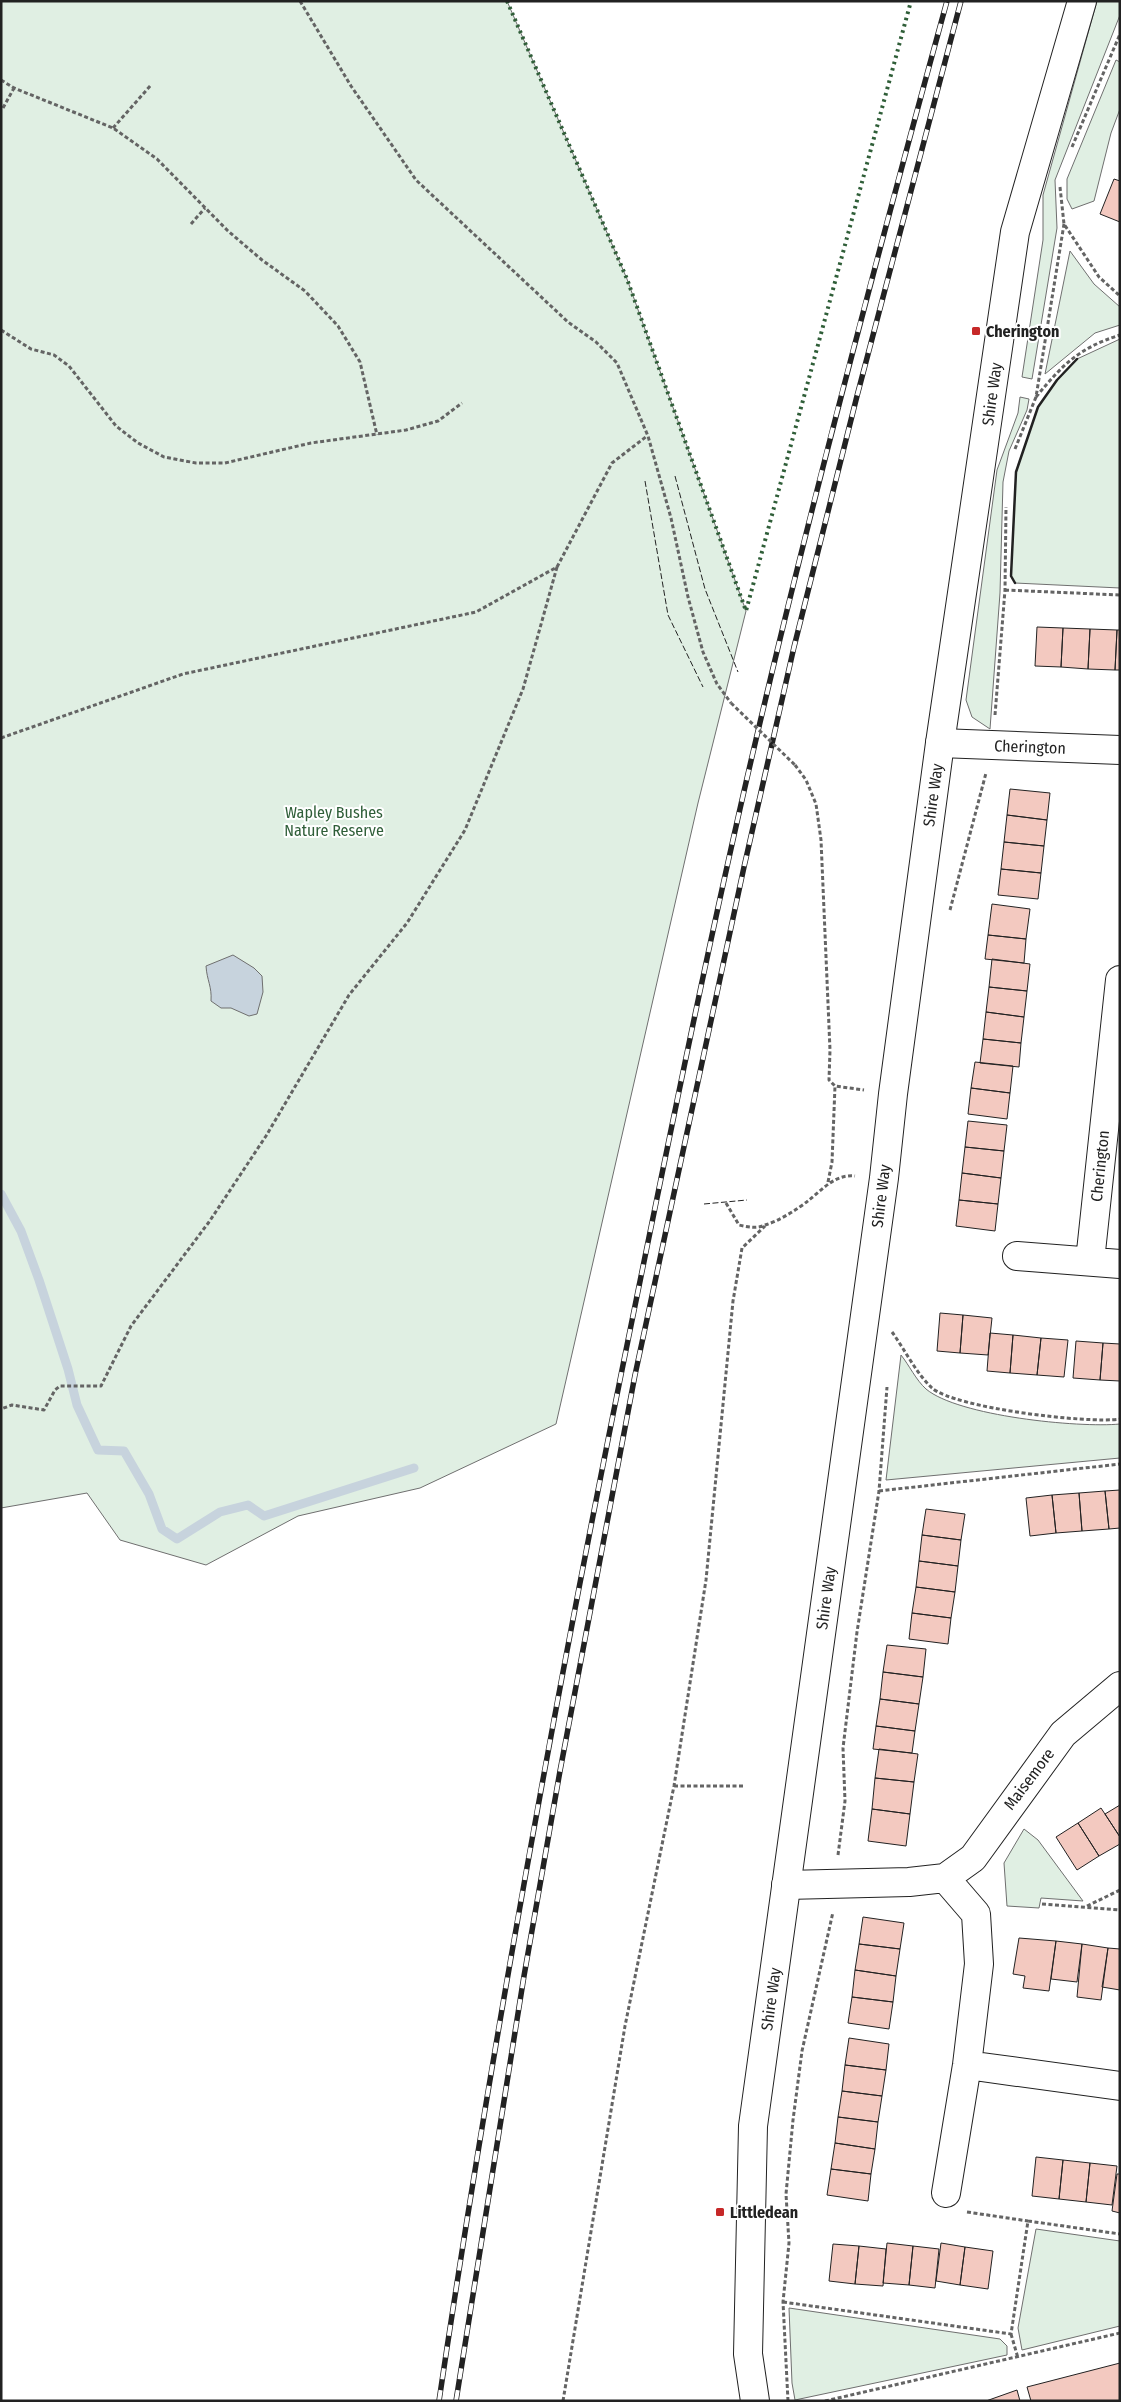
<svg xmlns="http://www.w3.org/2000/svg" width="1121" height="2402" font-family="'Fira Sans Condensed',sans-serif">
<rect width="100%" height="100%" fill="#fff"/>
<!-- green -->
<path fill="#e0efe3" stroke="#6f6f6f" d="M1,1H507L627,279L746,611L698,803L556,1424L420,1488L298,1516L206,1565L120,1540L87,1493L1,1508Z
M1097,1H1120V15L1055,180L1057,228L1032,379L1022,377L1043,240V195Z
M1116,60L1120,62V109L1111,133L1094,201L1072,209L1067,199V179Z
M1070,251L1094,284L1120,307V325L1095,333L1045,374Z
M1120,339V588L1015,583L1011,576L1016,472L1038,407L1057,380L1077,359Z
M1020,397L1029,399L1027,410L1009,451L1003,482L1000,593L990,729L972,717L966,700L997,470L1018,413Z
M901,1355C909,1365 916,1380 926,1389C958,1416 1078,1428 1120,1424V1458L886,1480Z
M1024,1829L1038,1840L1083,1901L1041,1898L1039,1908L1007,1906L1004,1863Z
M1036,2229L1120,2241V2326L1022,2350L1018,2328Z
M789,2308L1000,2339L1007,2346V2355L795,2400L792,2383Z"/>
<!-- water -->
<path fill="#c7d3dd" stroke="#6f6f6f" d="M233,955L254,968L262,976L263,992L257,1014L249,1016L231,1008H221L211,1001C212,986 207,981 206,966Z"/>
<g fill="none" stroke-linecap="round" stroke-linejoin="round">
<!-- stream -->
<path stroke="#c7d3dd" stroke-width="9" d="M1,1194L21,1231L39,1280L68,1369L77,1405L98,1450L124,1451L149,1494L162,1529L177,1539L220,1512L248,1505L264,1516L414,1468"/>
</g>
<!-- building -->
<path fill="#f3c9c0" stroke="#222" d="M1114,179L1120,181V222L1100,214Z
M1037,627L1063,628L1061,667L1035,666Z
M1063,628L1090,629L1088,669L1061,667Z
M1090,629L1117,630L1115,670L1088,669Z
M1117,630H1120V670H1115Z
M1010,789L1050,793L1047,820L1007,815Z
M1007,815L1047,820L1044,846L1004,842Z
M1004,842L1044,846L1041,873L1001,869Z
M1001,869L1041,873L1038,899L998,895Z
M992,904L1030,909L1026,939L988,935Z
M988,935L1026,939L1024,963L985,959Z
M992,959L1030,964L1027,991L989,987Z
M989,987L1027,991L1024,1017L986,1012Z
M986,1012L1024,1017L1021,1043L983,1039Z
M983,1039L1021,1043L1019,1067L980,1063Z
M975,1062L1013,1066L1010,1093L971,1088Z
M971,1088L1010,1093L1007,1119L968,1114Z
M968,1121L1007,1125L1004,1151L965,1147Z
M965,1147L1004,1151L1001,1178L962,1173Z
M962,1173L1001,1178L998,1204L959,1200Z
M959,1200L998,1204L995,1231L956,1226Z
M940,1313L963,1315L960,1353L937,1351Z
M963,1315L992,1318L988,1355L960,1353Z
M990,1333L1013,1335L1010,1373L987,1371Z
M1013,1335L1041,1338L1037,1375L1010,1373Z
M1041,1338L1068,1340L1064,1377L1037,1375Z
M1076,1341L1103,1343L1100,1380L1073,1378Z
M1103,1343L1120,1344V1381L1100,1380Z
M1120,1490V1528L1109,1529L1105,1491Z
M1105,1491L1109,1529L1082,1531L1079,1493Z
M1079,1493L1082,1531L1056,1533L1052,1495Z
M1052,1495L1056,1533L1030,1536L1026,1498Z
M926,1509L965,1514L961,1540L922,1535Z
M922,1535L961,1540L958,1566L919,1561Z
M919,1561L958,1566L955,1592L916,1587Z
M916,1587L955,1592L951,1618L912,1613Z
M912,1613L951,1618L948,1644L909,1639Z
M887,1645L926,1649L923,1677L883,1672Z
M883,1672L923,1677L919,1704L880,1699Z
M880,1699L919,1704L915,1731L876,1726Z
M876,1726L915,1731L912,1753L873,1749Z
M879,1749L918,1754L914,1782L875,1778Z
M875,1778L914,1782L910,1814L872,1809Z
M1120,1805V1837L1105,1814Z
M1101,1808L1120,1837V1844L1099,1856L1078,1823Z
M872,1809L910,1814L906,1846L868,1841Z
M1078,1823L1099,1856L1077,1870L1056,1837Z
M863,1917L904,1923L900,1949L859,1944Z
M1019,1938L1056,1941L1049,1991L1023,1988L1025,1976L1013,1974Z
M1056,1941L1082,1944L1077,1982L1051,1979Z
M859,1944L900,1949L896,1976L855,1970Z
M1082,1944L1108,1948L1101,2000L1077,1997Z
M1108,1948L1120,1949V1990L1102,1987Z
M855,1970L896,1976L893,2002L852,1997Z
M852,1997L893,2002L889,2029L848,2023Z
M849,2038L889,2044L886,2070L845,2065Z
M845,2065L886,2070L882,2096L842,2091Z
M842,2091L882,2096L878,2122L838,2117Z
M838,2117L878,2122L875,2149L835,2143Z
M835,2143L875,2149L871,2174L831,2169Z
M1036,2157L1063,2160L1059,2199L1032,2196Z
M1063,2160L1090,2163L1086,2202L1059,2199Z
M1090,2163L1117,2166L1112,2205L1086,2202Z
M831,2169L871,2174L868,2201L827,2195Z
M1117,2174H1120V2213L1112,2211Z
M887,2243L913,2246L909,2285L883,2283Z
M941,2243L965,2247L960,2285L936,2281Z
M833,2244L859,2246L855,2284L829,2281Z
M859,2246L886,2249L883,2286L855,2284Z
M913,2246L939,2249L935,2288L909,2285Z
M965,2247L993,2251L988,2289L960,2285Z
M1120,2363V2401H1031L1027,2387Z
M1017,2390L1020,2401H986Z"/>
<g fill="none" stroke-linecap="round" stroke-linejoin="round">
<defs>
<path id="minor" d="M940,743L1120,750
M1017,1256L1120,1264
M1090,1261L1120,980
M945,1878L976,1914L979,1964L967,2065L946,2193
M786,1885L909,1882L945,1878L973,1858L1063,1734L1120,1686
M967,2065L1120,2086"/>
<path id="tertiary" d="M755,2401L748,2354L753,2126L884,1178L893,1094L940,743L1015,232L1082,1"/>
</defs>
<!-- minor casing -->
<use href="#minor" stroke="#222" stroke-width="30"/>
<!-- tertiary casing -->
<use href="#tertiary" stroke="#222" stroke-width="30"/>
<!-- path -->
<path stroke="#646464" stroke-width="3" stroke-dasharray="4 2.5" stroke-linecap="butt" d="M300,1L351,86L416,180L568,322L596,342L617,363L648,436L671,518L688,597L703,652L717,684L731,703
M1,80L14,88L113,128L157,159L228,231L262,260L305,291L338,326L360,362L377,435
M3,108L14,88
M113,128L151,85
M1072,147L1120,34
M1060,187L1064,224L1099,277L1120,296
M191,224L205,208
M1,330L31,349L54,355L69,366L116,426L138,443L164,457L196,463H225L311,443L406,430L438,421L462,403
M1036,397C1063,364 1079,348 1120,335
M1015,449L1036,397L1064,224
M557,567L612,463L647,436
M1005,590L1120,595
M995,715L1005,590L1006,507
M1,738L183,674L476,612L557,567L523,689L465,830L407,923L349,995L266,1136L209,1222L131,1326L101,1386H60L55,1390L44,1410L12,1405L1,1409
M795,765L806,780L816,804L821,840L830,1050L829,1080L835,1086L864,1090
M950,910L986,773
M828,1182L832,1162L835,1086
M726,1203L739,1225C748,1227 757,1229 765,1225C779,1221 798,1209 809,1200C823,1189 835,1174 855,1176
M892,1332C905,1350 916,1373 932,1388C955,1408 1088,1424 1120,1419
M879,1491L1120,1464
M674,1786H743
M838,1855L845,1801L843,1748L857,1632L879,1491L887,1387
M1042,1904L1120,1910
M1087,1906L1120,1890
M967,2212L1028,2221
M783,2302L1011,2334L1028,2221L1120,2234
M1011,2334L1018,2358
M563,2401L625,2026L674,1786L706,1580L733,1301L742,1248L765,1226
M788,2401L783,2302L789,2243L786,2194L793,2120L802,2051L833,1912
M825,2401L1120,2333"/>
<!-- minor -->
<use href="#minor" stroke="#fff" stroke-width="28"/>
<!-- tertiary -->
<use href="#tertiary" stroke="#fff" stroke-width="28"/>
<defs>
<path id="rail" d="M439,2401C494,2031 562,1663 637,1296C678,1095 719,893 767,693C822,462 884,231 947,1
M456,2401L524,1976L560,1771L635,1375L744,867L794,647L857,396L961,1"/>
</defs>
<!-- rail casing -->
<use href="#rail" stroke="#222" stroke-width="5.5"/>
<!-- rail -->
<use href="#rail" stroke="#fff" stroke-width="4" stroke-dasharray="11" stroke-linecap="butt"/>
<!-- path-bridge -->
<path stroke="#646464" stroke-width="3" stroke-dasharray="4 2.5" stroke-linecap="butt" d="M731,703L795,765"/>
<!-- hedge -->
<path stroke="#2f5e38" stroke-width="4" stroke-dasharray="2.5 4" stroke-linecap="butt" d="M507,1L627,279L746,611L911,1"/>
<!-- fence -->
<path stroke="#222" stroke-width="1" stroke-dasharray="6 2.5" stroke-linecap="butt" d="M675,476L705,589L738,672
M645,481L668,615L703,687
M704,1204L747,1200"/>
<!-- wall -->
<path stroke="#222" stroke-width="2.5" d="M1015,583L1011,576L1016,472L1038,407L1057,380L1077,359"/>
</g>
<!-- markers -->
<g fill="#c62828" stroke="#fff" stroke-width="2">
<rect x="971" y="326" width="10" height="10" rx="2.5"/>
<rect x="715" y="2207" width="10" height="10" rx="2.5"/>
</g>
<g text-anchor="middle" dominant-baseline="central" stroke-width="4" stroke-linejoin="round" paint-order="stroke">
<!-- poi labels -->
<g font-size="16" font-weight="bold" fill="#222" stroke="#fff" text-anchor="start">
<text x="986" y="331">Cherington</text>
<text x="730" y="2212">Littledean</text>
</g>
<!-- street labels -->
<g font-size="16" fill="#222" stroke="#fff">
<text transform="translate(992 394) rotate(-82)">Shire Way</text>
<text transform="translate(1030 747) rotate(2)">Cherington</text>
<text transform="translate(933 795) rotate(-82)">Shire Way</text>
<text transform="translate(1100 1166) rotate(-84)">Cherington</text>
<text transform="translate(881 1196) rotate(-83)">Shire Way</text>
<text transform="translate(826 1598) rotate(-82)">Shire Way</text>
<text transform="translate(1029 1779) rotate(-53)">Maisemore</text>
<text transform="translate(771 1999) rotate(-82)">Shire Way</text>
</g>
<!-- park labels -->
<g font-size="16" fill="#2f5e38" stroke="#fff">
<text x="334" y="812">Wapley Bushes<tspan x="334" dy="18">Nature Reserve</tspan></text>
</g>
</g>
<!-- border -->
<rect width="1121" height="2402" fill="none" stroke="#222222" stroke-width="5"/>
</svg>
